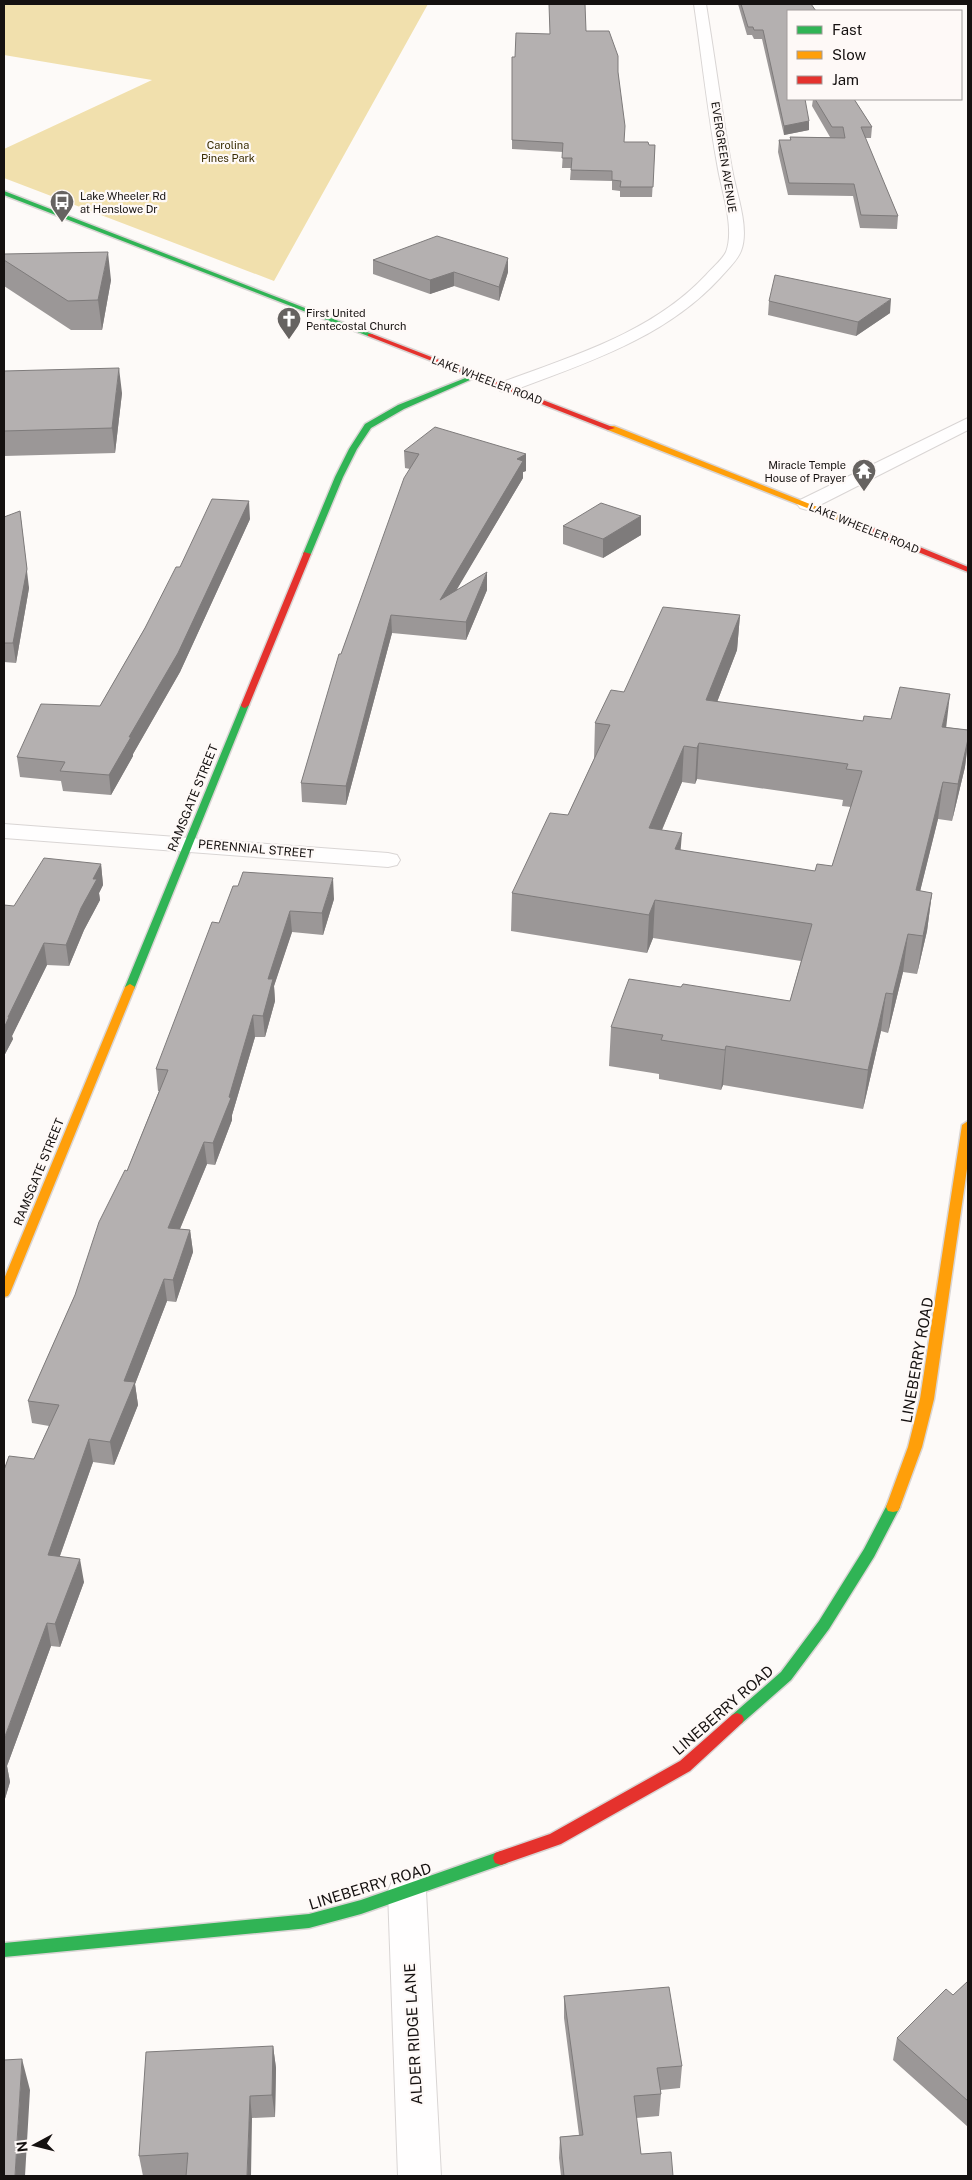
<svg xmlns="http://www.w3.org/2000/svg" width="972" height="2180" font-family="'Public Sans',sans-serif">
<rect width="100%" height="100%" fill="#fdfaf8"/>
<!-- green -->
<path fill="#f1e0ad" d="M4,4H428L274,281L4,178V149L152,80L4,55Z"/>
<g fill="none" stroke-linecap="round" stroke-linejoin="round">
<defs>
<path id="street" d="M694,4H706C715,59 722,114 732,169C736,193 750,228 741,251C737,261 727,270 720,278C665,338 586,363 512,391L506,392L500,391L497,387L500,383C572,356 652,333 706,275C712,268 722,260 726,252C735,229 722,192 718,169C708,115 702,59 694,4Z
M968,418V430L814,508L807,510L800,508L797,504L800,500Z
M4,824L388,853L397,855L400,860L397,865L388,867L4,838Z
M407,1874L421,1879L426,1891L441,2176H398L388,1891L393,1879Z"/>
<path id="fast" d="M4,191L372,334L373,335L368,336L4,195Z
M473,375L479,376L404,409L371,428L357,449L343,477L311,554L304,556L303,554L335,477L349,449L365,424L398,405Z
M245,702L249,705L135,987L134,989H126L125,987L241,705Z
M893,1502L898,1503L900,1507L874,1557L829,1629L791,1680L742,1723L737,1725L732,1723L730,1719L732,1715L781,1672L819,1621L864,1549L888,1503Z
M501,1851L507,1853L509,1858L507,1863L361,1914L309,1928L4,1957V1943L309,1914L361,1900Z"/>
<path id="slow" d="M608,426H614L855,522L848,524L608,430Z
M130,984L135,987L10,1293L8,1296L4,1297V1279L125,987Z
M968,1121V1162L934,1399L922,1447L900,1507L898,1511L893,1512L888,1511L886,1507L908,1447L920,1399L962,1125Z"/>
<path id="jam" d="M368,334H372L615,428L608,430L368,336Z
M848,520H854L968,567V572L848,524Z
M304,552L311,554L249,705L245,708L242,707L241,705Z
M737,1713L742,1715L744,1719L742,1723L690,1771L561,1844L501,1865L495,1863L493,1858L495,1853L550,1834L680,1761L732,1715Z"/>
</defs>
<!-- street casing -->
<use href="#street" stroke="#d9d5d4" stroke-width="2"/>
<!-- fast casing -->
<use href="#fast" stroke="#d9d5d4" stroke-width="3"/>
<!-- slow casing -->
<use href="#slow" stroke="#d9d5d4" stroke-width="3"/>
<!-- jam casing -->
<use href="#jam" stroke="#d9d5d4" stroke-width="3"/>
<!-- street -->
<use href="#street" fill="#fffefe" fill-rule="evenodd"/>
<!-- fast -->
<use href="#fast" fill="#30b455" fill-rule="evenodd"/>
<!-- slow -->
<use href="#slow" fill="#ff9f0a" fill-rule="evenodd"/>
<!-- jam -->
<use href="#jam" fill="#e5322d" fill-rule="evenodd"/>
</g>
<!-- wall -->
<path fill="#9b9797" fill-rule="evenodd" d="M738,4H811L788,11L809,130L784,135L762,39H754L752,35H747Z
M586,31L618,72L624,142L649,145H655L652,197H620V191L612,190V181L570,180L571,168H562L563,152L512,149V57H515L550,34Z
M813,99H854L872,127L871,138H865L898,216L897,229L860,228L853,196L788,195L778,152L779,140H790V137H830L812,106Z
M4,254L111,280L102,330H71L4,286Z
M373,260L508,272L499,301L454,286L430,294L373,274Z
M769,301L890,313L856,336L768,315Z
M4,371L122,393L115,453L4,456Z
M404,451L526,454V471L523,472V478L456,590H487L466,640L392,633L346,805L302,802L301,783L341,654L410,469L405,468Z
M641,516V535L603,558L563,544V526Z
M4,517L29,588L16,663L4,662Z
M250,519L180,672L133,754V756L111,795L63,791L61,781L20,777L17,757L100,706L180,567Z
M740,615L737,650L717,702L863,721L946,727L968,730V744L965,767L952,821L938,819L920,891L932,893L927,931L917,974L903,972L888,1033L881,1031L863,1109L723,1085L721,1090L659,1079V1074L609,1066L611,1027L681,987L790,1001L801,961L653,938L647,953L511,931L512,893L568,815L594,759L595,723L624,692ZM697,779L843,800L842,806L851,807L832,866L815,871L680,850L662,830L682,782L695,784Z
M101,864L103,885L99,893L100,900L84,930L69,966L47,965L12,1036L13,1039L4,1056L14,906Z
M334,899L323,935L292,932L274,986L275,1001L265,1037H255L232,1115V1120L215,1165L207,1164L180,1229L190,1230L193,1252L176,1302L167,1301L135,1384L138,1405L114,1465L93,1462L60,1556L84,1582L60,1647L51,1646L7,1766L10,1782L4,1802L34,1459L49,1426L32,1423L28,1401L75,1295L127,1171L159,1091H158L156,1069L219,923Z
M968,1981V2127L893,2060L897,2038L953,1995Z
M564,1996L682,2066L680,2088L661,2090V2094L659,2116L636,2118L641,2154L673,2176H561L559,2158L560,2137L579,2135L564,2018Z
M273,2046L276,2068L275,2117L252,2118L186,2175L143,2176L139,2156Z"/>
<!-- shaded-wall -->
<path fill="#7e7b7b" d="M809,121V130L784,135V126Z
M108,252L111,280L102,330L98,300Z
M508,258V272L499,301V287Z
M454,272V286L430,294V280Z
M891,299L890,313L856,336L858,322Z
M119,368L122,393L115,453L112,428Z
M526,454V471L523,472V478L440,618V600L517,459Z
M249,501L250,519L180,672L133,754V756L111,795L109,775Z
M20,511L29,588L16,663L13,643Z
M641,516V535L603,558V539Z
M487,572V590L466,640V622Z
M391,615L392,633L346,805V786Z
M740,615L737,650L704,736L706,700Z
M950,694L946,729L942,727Z
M968,739L965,767L952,821L958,784Z
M699,743L697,779L695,784L697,748Z
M684,746L682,782L647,865L649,828Z
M943,782L938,819L911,928L916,890Z
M682,833L679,870L675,849Z
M101,864L103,885L99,893L100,900L84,930L69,966L66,945L93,879Z
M333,878L334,899L323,935L322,913Z
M932,893L927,931L917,974L923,936Z
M655,900L653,938L647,953L649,915Z
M290,911L292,932L274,986L275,1001L265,1037L263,1016L268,979Z
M908,934L903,972L888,1033L893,994Z
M44,943L47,965L12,1036L13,1039L4,1056V1028L8,1017Z
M886,993L881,1031L863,1109L868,1070Z
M253,1015L255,1037L232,1115V1120L215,1165L213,1143L229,1097Z
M726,1046L723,1085L721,1090L725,1050Z
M204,1142L207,1164L171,1250L168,1228Z
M190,1230L193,1252L176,1302L173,1280Z
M164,1279L167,1301L135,1384L138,1405L114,1465L110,1442L124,1381Z
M89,1439L93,1462L52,1578L48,1555Z
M80,1559L84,1582L60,1647L55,1624Z
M47,1623L51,1646L7,1766L10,1782L4,1802V1739Z
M273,2046L276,2068L275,2117L272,2095Z
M22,2059L30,2090L25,2176H15Z
M250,2096L252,2118L251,2176H247Z"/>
<!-- building -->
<path fill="#b4b0b0" stroke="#7e7b7b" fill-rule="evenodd" d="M549,4H585L586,31H609L618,56V72L625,126L624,142H648L649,145H655L653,187H620L621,181L612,180V171L571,170L572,158H562L563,143L512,140V57H515L516,33L550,34Z
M741,4H811L816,11H788V99H805L809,121L784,126L763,30H754L753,27H748Z
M815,99H854L872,127H861L898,216L861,215L854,184L789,183L779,140H791L790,137L845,138L843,127H832Z
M437,236L508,258L499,287L454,272L430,280L373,260Z
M108,252L98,300L68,301L4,260V254Z
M775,275L891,299L858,322L769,301Z
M119,368L112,428L4,431V371Z
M435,427L526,454L517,459L523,461L440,600L487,572L466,622L391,615L346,786L301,783L339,654H341L404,478L419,454L404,451Z
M212,499L249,501L178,653L129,737H131L109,775L60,771L65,762L17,757L41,704L100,706L145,628L176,567H180Z
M601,503L641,516L603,539L563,526Z
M20,511L27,569L13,643H4V517Z
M663,607L740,615L706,700L863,721L864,716L891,719L900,687L950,694L942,727L968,730V739L958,784L943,782L916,890L932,893L923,936L908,934L893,994L886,993L868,1070L726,1046L725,1050L661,1040L663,1035L611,1027L629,979L681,987L683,984L790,1001L812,924L655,900L649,915L512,893L550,813L568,815L610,725L595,723L611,690L624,692ZM699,743L848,764L846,769L862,771L832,866L817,864L815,871L675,849L682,833L649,828L684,746L697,748Z
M44,858L101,864L93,879H97L81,908L66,945L44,943L8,1017H9L4,1028V905L14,906Z
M243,872L333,878L322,913L290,911L268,979H273L263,1016L253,1015L229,1097L231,1098L213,1143L204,1142L168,1228L190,1230L173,1280L164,1279L124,1381L135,1382L110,1442L89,1439L48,1555L80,1559L55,1624L47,1623L4,1739V1470L9,1456L34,1459L59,1405L28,1401L75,1295L99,1222L125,1170L127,1171L168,1070L156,1069L212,922L219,923L233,886H238Z
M968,1981V2101L897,2038L946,1989L953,1995Z
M669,1987L682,2066L657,2068L661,2094L634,2096L641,2154L671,2152L673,2176H564L560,2137L583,2135L564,1996Z
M273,2046L272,2095L250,2096L247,2176H186L188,2153L139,2156L146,2052Z
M22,2059L15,2176H4V2060Z"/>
<!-- icons -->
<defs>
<symbol id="bus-pin" viewBox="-11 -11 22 30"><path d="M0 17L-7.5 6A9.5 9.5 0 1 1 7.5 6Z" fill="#666361" stroke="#fef9f7"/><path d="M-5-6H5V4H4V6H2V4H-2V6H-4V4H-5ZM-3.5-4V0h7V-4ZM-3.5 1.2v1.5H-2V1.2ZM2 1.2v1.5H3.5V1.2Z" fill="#fff"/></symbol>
<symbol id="church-pin" viewBox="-11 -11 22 30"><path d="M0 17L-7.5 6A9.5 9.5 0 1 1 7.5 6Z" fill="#666361" stroke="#fef9f7"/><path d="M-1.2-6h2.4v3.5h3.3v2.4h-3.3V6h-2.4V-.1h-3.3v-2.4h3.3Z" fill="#fff"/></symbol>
<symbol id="temple-pin" viewBox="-11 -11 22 30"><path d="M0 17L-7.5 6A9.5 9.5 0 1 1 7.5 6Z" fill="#666361" stroke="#fef9f7"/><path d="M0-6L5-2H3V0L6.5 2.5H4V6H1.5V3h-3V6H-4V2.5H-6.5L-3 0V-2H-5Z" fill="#fff"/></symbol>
</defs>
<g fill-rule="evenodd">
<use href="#bus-pin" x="48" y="188" width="28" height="38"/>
<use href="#church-pin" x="275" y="305" width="28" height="38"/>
<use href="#temple-pin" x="850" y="457" width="28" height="38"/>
</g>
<g text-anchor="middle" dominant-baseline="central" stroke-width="4.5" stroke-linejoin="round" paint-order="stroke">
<!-- far-park labels -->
<g font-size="11" fill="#392d03" stroke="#fef9f7">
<text x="228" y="145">Carolina<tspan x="228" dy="13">Pines Park</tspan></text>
</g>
<!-- far-street labels -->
<g font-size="11" fill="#151110" stroke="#fef9f7">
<text transform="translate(724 157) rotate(81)">EVERGREEN AVENUE</text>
<text transform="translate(487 380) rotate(21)">LAKE WHEELER ROAD</text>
<text transform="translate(864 528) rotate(22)">LAKE WHEELER ROAD</text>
</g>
<!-- far-poi labels -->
<g font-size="11" fill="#151110" stroke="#fef9f7" text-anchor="start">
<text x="80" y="196">Lake Wheeler Rd<tspan x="80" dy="13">at Henslowe Dr</tspan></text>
<text x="306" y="313">First United<tspan x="306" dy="13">Pentecostal Church</tspan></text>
<text x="846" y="465" text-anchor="end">Miracle Temple<tspan x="846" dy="13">House of Prayer</tspan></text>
</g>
<!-- street labels -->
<g font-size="12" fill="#151110" stroke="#fef9f7">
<text transform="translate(193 798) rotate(-68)">RAMSGATE STREET</text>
<text transform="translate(256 849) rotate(5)">PERENNIAL STREET</text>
<text transform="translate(39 1172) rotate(-68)">RAMSGATE STREET</text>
</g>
<!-- near-street labels -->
<g font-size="15" fill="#151110" stroke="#fef9f7">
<text transform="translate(917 1360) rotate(-80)">LINEBERRY ROAD</text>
<text transform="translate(723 1710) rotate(-41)">LINEBERRY ROAD</text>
<text transform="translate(370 1886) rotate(-17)">LINEBERRY ROAD</text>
<text transform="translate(413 2034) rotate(-93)">ALDER RIDGE LANE</text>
</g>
</g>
<!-- border -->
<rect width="972" height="2180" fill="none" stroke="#151110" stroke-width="10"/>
<!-- legend -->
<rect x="787" y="10" width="175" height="90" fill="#fef9f7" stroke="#a19c9b"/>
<rect x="797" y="26" width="25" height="8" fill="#30b455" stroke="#a19c9b"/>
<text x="832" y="35" font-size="15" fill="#151110">Fast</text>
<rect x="797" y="51" width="25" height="8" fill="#ff9f0a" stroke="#a19c9b"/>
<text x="832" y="60" font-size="15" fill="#151110">Slow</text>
<rect x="797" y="76" width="25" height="8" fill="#e5322d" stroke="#a19c9b"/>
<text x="832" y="85" font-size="15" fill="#151110">Jam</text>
<!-- north arrow -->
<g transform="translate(35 2145) rotate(263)" stroke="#fef9f7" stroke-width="4" paint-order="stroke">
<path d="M0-4L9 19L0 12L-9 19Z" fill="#151110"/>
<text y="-8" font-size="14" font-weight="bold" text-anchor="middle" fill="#151110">N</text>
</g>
</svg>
